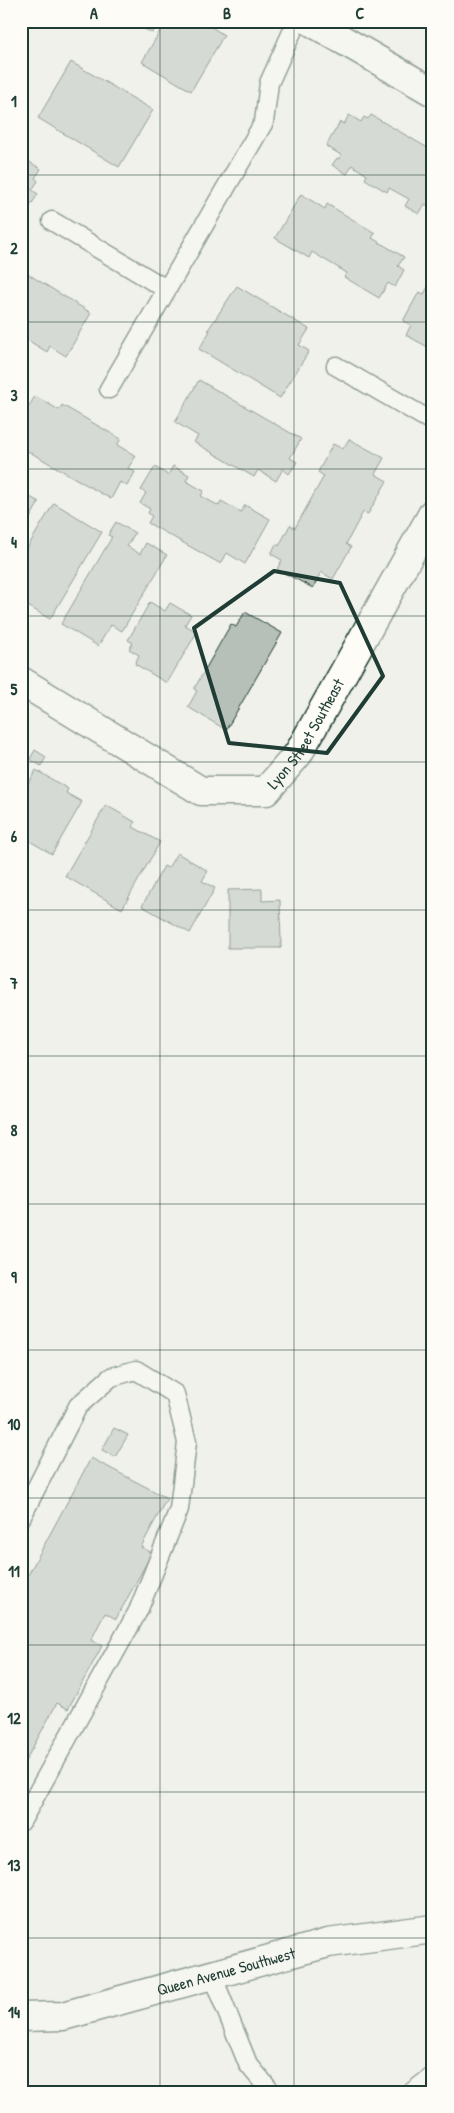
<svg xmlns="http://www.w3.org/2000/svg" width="454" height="2113" font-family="'Patrick Hand',sans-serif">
<rect width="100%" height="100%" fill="#f0f1eb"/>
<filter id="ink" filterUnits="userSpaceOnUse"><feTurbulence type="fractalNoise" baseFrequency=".02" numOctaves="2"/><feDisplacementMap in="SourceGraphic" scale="10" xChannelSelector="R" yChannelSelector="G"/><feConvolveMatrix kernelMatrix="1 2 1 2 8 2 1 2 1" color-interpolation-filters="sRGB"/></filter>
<g filter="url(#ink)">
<!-- building -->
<path fill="#b6bfb8" stroke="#1f3d34" d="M134,21H159L152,33L133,23Z
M166,21H202L224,35L191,91L142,62Z
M71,62L153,110L119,167L38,118Z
M349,115L361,122L364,117L368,119L371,115L433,151V208L425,204L419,214L405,206L409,199L389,188L387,192L365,179L367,175L352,165L347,174L332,165L337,158L339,159L341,155L326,146L340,122L344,124Z
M21,157L41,169L35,178L38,181L32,190L38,194L27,211L23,209L21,211Z
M301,194L325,209L327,204L375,233L372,238L404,257L398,266L404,270L395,287L388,283L379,298L344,277L347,273L312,252L309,258L275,238Z
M28,274L91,313L66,356L50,346L47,352L21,336V286Z
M433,278V350L406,335L411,325L403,321L419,292L424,294Z
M237,286L309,329L299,345L309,351L280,398L199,349L210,331L208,330Z
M199,380L301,439L290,458L297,462L289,474L283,469L276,481L258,470L254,477L194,442L198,436L175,422Z
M35,396L59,410L62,405L121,439L117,445L136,456L128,468L135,472L127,486L120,482L111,499L21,447V420Z
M349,439L384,458L375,474L387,481L368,514L363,512L346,544L351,547L333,579L321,572L313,588L277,569L282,560L271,554L276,544L279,546L290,525L295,528L324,476L318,472L333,444L343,449Z
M173,466L189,475L186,481L204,491L201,496L219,506L221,501L241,512L245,505L270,519L245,564L227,553L221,564L148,523L152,516L148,513L150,509L140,503L146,493L141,490L155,467L168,475Z
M21,492L39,502L21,534Z
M54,503L102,532L50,619L21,602V582L25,575L21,573V558Z
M116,522L135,533L127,546L140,554L146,543L167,555L122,631L111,625L98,646L61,624L112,537L108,535Z
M150,602L165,611L170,603L191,615L185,625L197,632L167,683L135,664L139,655L129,649L133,643L128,640Z
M245,612L282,633L226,730L188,707L197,691L194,689L231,624L236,627Z
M35,750L46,757L41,766L30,759Z
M36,770L68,789L66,793L82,802L52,854L21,836V793H23Z
M106,805L135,822L133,827L160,842L122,909L65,876Z
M177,853L208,871L202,881L215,888L190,933L142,906L164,866L168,868Z
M262,889V901L280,900L281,948H228V890Z
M114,1428L128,1435L115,1457L102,1450Z
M91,1458L167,1498L141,1547L152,1553L116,1619L105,1613L91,1640L102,1646L68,1709L57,1703L21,1769V1588Z"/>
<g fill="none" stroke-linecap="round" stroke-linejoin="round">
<defs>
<path id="lane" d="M52,221L166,289
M336,366L433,422
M109,389L264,122L269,83L297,21
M21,1518L78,1406L111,1377L136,1370L175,1394L187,1442L179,1509L138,1611L21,1822
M212,1975L248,2064L271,2092
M412,2092L433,2076"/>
<g id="street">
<path d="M310,21L433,92"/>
<path id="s1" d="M21,681L201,791H266L298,754L433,513"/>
</g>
<g id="secondary">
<path id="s2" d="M21,2017L63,2016L328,1943L433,1929"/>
</g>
</defs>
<!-- lane casing -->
<use href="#lane" stroke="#1f3d34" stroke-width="21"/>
<!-- street casing -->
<use href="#street" stroke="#1f3d34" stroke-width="31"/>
<!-- secondary casing -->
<use href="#secondary" stroke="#1f3d34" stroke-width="31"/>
<!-- lane -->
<use href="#lane" stroke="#fdfcf7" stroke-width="18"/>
<!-- street -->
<use href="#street" stroke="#fdfcf7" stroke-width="28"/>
<!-- secondary -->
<use href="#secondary" stroke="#fdfcf7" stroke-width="28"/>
</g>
</g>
<!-- marked area -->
<path d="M0 0H454V2113H0ZM274,571L340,583L383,676L327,753L229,743L194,628Z" fill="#f0f1eb" fill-opacity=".55" fill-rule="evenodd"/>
<path fill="none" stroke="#1f3d34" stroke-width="4" stroke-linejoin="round" d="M274,571L340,583L383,676L327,753L229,743L194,628Z"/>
<!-- grid -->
<path fill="none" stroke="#1f3d34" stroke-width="1" stroke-opacity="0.55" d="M160,21V2092M294,21V2092M21,175H433M21,322H433M21,469H433M21,616H433M21,762H433M21,910H433M21,1056H433M21,1204H433M21,1350H433M21,1498H433M21,1645H433M21,1792H433M21,1938H433"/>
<g text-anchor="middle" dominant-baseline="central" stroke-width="4.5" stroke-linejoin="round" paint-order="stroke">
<!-- street labels -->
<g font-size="16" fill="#1f3d34" stroke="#fdfcf7">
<text stroke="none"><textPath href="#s1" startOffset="346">Lyon Street Southeast</textPath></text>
<text stroke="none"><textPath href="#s2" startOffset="211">Queen Avenue Southwest</textPath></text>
</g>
</g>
<!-- margin -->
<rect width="454" height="2113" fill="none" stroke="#fdfcf7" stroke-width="55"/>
<rect x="28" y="28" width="398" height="2058" fill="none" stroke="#1f3d34" stroke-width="2"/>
<g font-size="16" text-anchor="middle" font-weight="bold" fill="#1f3d34">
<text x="94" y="19">A</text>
<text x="227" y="19">B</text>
<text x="360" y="19">C</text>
<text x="14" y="107">1</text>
<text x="14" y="254">2</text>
<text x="14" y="401">3</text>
<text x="14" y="548">4</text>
<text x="14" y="695">5</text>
<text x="14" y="842">6</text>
<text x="14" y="989">7</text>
<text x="14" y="1136">8</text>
<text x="14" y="1283">9</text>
<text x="14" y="1430">10</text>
<text x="14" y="1577">11</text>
<text x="14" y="1724">12</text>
<text x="14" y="1871">13</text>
<text x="14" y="2018">14</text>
</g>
</svg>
